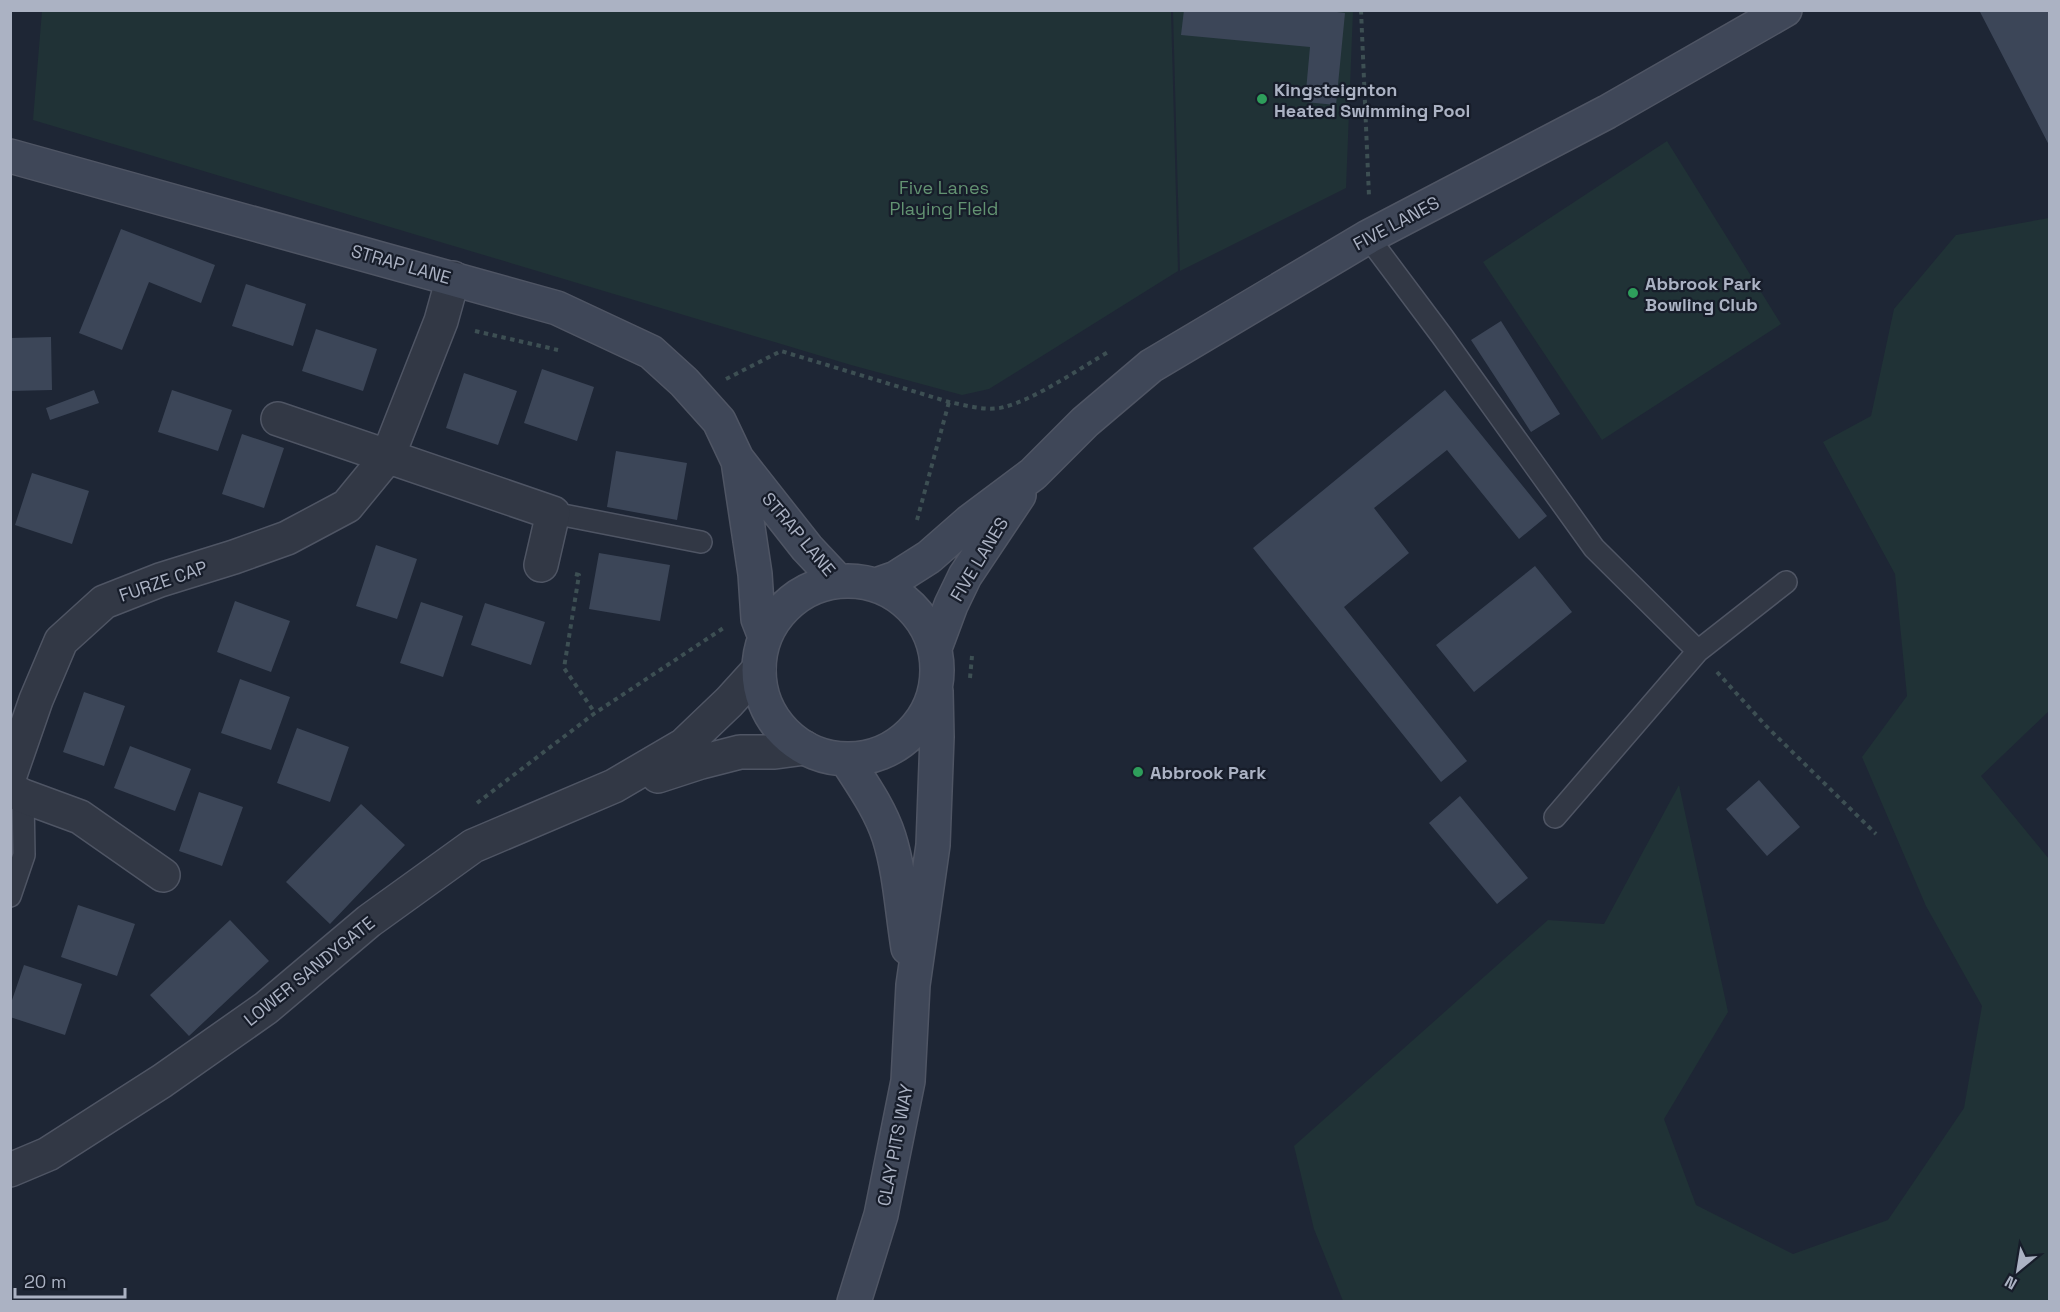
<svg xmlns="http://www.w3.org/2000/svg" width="2060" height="1312" font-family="'Space Grotesk',sans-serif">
<rect width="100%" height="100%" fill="#1e2635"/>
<!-- green -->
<path fill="#203236" d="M42,11H1171L1178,271L989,389L962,395L851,365L33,120Z
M1173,11H1353L1346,188L1180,271Z
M1667,141L1781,324L1602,440L1483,262Z
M2049,218V711L1981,776L2049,859V1301H1343L1314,1229L1294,1146L1548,920L1604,924L1679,785L1728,1012L1664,1119L1696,1205L1793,1254L1888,1220L1964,1108L1982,1006L1926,906L1862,757L1907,696L1895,574L1823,442L1871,416L1894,309L1956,235Z"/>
<!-- building -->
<path fill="#3c4658" d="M1184,10H1321L1345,13L1336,105L1305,102L1310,47L1181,35Z
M1979,10H2050V147Z
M121,229L215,265L201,303L149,282L122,350L79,333Z
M246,284L306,304L293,346L232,326Z
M1501,321L1560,414L1531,432L1471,340Z
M316,329L377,349L363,391L302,371Z
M51,337L52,390L10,391V338Z
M542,369L594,387L577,441L524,423Z
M464,373L517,391L498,445L446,428Z
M94,390L99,403L50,420L46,408Z
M172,390L232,410L218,451L158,432Z
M1445,390L1547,516L1519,539L1447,450L1374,508L1409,553L1344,607L1467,761L1441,782L1253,548Z
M242,434L284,448L264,508L222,494Z
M616,451L687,463L677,520L607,507Z
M32,473L89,491L72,544L15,525Z
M376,545L417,559L397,619L356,606Z
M599,553L670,565L660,621L589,609Z
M1535,566L1572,612L1474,692L1436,645Z
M235,601L290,621L271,672L217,652Z
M421,602L463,616L443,677L400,663Z
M485,603L545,622L531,665L471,645Z
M240,679L290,697L271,750L221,733Z
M84,692L125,706L104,766L63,752Z
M297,728L349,747L330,802L277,783Z
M130,746L191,769L175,811L114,788Z
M1759,780L1800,827L1767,856L1726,809Z
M199,792L243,807L222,866L179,851Z
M1460,796L1528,878L1497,904L1429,823Z
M361,804L405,845L330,924L286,882Z
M78,905L135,924L117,976L61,957Z
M230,920L269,961L189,1036L150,995Z
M24,965L82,984L65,1035L10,1017V1006Z"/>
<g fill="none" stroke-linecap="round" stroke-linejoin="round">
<defs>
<path id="service" d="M1368,237L1442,336L1594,548L1698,651
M553,513L701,542
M1555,817L1698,651L1786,582
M10,896L24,855L23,796"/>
<path id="minor" d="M278,419L553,513L541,565
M10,775L36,700L61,641L104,602L160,580L234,557L287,538L347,506L388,456L441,321L453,278
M658,776L701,762L740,752H775L805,748
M10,789L23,796L80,817L163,875
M10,1170L48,1154L162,1081L266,1008L369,921L473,846L614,786L684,745L729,702L759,669"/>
<path id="secondary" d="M10,156L557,308L651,352L684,382L719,421L737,459L807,548L838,581
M738,461L755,574L758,619L765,637
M759 670a89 89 0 1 1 178 0a89 89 0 1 1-178 0Z
M876,585L896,578L929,557L969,522L1033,474L1085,422L1151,366L1368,237L1607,112L1785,10
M935,648L951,605L965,576L1019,495
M846,759C862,784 880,809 889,837C900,872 902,911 908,948
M854,1302L881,1215L908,1081L913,985L933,845L937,737L936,691"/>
</defs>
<!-- service casing -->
<use href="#service" stroke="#4f5564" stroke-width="24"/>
<!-- minor casing -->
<use href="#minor" stroke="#4f5564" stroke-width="36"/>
<!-- secondary casing -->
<use href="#secondary" stroke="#4f5564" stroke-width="36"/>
<!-- path -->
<path stroke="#3d4f53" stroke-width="4" stroke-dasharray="4.5 4.5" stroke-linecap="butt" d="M1361,10L1369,196
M475,331L558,350
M726,379L781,351L949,402C965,405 987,412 1004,407C1036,399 1080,368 1110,351
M917,520L949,402
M575,574L579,575L564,668L595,713
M1717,672L1767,727L1876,834
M970,678L972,656
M477,803L595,713L725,627"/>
<!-- service -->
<use href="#service" stroke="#323845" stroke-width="21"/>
<!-- minor -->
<use href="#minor" stroke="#323845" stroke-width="33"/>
<!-- secondary -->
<use href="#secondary" stroke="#3f4758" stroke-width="33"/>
</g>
<!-- markers -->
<g fill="#2e9e5b" stroke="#171d2a" stroke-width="2">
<circle cx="1262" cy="99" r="6"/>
<circle cx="1633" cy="293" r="6"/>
<circle cx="1138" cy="772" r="6"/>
</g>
<g text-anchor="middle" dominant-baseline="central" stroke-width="4.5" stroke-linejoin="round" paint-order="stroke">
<!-- poi labels -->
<g font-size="18" font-weight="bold" fill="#abb2c3" stroke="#171d2a" text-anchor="start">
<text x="1274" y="89">Kingsteignton<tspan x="1274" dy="21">Heated Swimming Pool</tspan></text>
<text x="1645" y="283">Abbrook Park<tspan x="1645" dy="21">Bowling Club</tspan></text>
<text x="1150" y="772">Abbrook Park</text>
</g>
<!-- park labels -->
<g font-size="18" fill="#639372" stroke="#171d2a">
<text x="944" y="187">Five Lanes<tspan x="944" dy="21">Playing FIeld</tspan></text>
</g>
<!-- street labels -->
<g font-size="18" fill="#abb2c3" stroke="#171d2a">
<text transform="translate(1396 223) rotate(-28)">FIVE LANES</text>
<text transform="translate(401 264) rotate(16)">STRAP LANE</text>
<text transform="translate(799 534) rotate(50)">STRAP LANE</text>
<text transform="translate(979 559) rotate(-59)">FIVE LANES</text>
<text transform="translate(163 581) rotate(-19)">FURZE CAP</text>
<text transform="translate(309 971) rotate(-39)">LOWER SANDYGATE</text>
<text transform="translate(895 1145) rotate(-79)">CLAY PITS WAY</text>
</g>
</g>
<!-- border -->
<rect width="2060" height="1312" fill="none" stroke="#abb2c3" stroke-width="24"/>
<!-- north arrow -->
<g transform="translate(2018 1270) rotate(210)" stroke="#171d2a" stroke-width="4.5" paint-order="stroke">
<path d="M0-4.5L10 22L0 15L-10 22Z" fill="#abb2c3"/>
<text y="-9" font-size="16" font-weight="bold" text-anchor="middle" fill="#abb2c3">N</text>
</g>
<!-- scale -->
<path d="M15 1288v9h110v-9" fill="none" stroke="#abb2c3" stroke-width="3"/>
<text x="24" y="1288" font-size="18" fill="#abb2c3" stroke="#171d2a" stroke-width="4.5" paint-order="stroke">20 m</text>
</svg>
